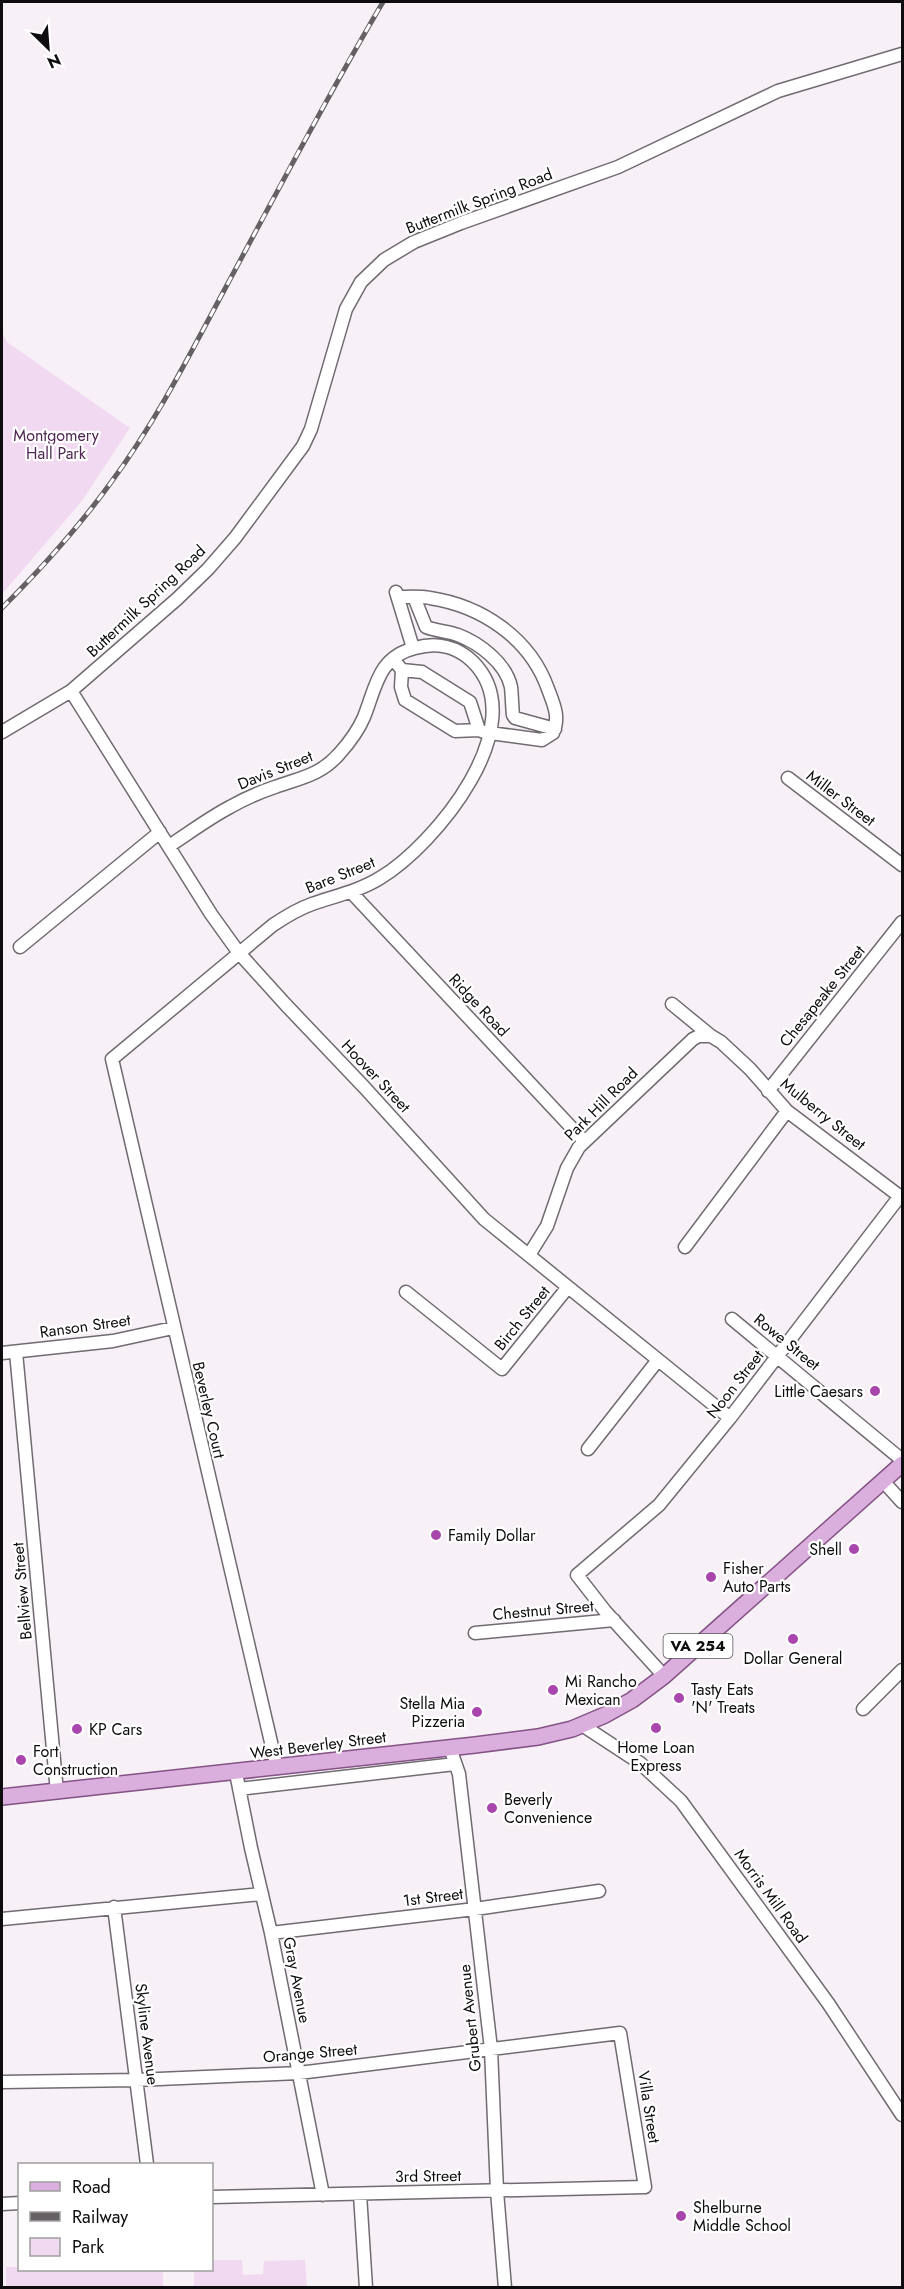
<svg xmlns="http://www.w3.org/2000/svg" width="904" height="2289" font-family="Jost,sans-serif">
<rect width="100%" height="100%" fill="#f7f1f7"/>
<!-- green -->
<path fill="#f2d9f2" d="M2,332L7,342L130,428L82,501L2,594Z
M212,2260H242L243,2275L263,2274L264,2261L305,2260L307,2287H194V2270H212Z
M6,2267H19L20,2270H163V2287H6Z"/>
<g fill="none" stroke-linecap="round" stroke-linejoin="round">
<defs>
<path id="minor" d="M396,592L413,648
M398,597C408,597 420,596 430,598C482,606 530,638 548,689C554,705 560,717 553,733L542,740L490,733
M414,597L426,627C436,631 447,631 458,635C479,643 506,663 511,687C512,696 512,706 513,715L515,718L555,729
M393,659L402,670L401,687L405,700L455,731L479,730L489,734
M402,670L422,672L470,702L479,730
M71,691L211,914L239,953L286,1005L364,1087L484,1219L730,1418
M2,732L71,691L177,599L208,569L235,538L303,446L311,429L346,309L361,282L384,260L414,242L461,223L618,167L778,91L902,54
M788,778L902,865
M169,846C189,833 209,818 230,807C244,799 260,792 275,787C300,778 321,775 339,754C349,743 358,731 364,717C376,687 378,657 415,648C436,642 457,646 473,662C535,724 435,845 380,878C359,891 335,896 312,904C298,909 285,917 273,925L112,1059L277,1768
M351,892L584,1141
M20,947L160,832
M672,1004L711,1036L721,1042L750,1069L787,1111L902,1198
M768,1091L902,922
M685,1247L787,1111
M529,1255L547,1226L567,1168L579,1147L693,1039L699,1036H711
M406,1292L502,1369L568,1287
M732,1319L902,1460
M16,1352L57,1792
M2,1353L113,1341L173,1328
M588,1449L658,1360
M883,1481L902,1502
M475,1633L614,1620
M664,1676L605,1611L577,1575L659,1505L730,1418L900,1196
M863,1709L902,1670
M582,1725L640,1763L681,1801L828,2003L902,2115
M450,1748L459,1774L491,2049L497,2191L505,2288
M236,1773L251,1848L271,1933L323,2195
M239,1789L455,1764
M114,1907L147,2164
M2,1919L262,1894
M271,1933L475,1909L599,1891
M2,2082L136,2080L299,2073L620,2033L645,2187L212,2197
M360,2194L366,2288
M2,2204L20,2203"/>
<path id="major" d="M2,1797L475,1745L538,1737L572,1729L605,1715L632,1700L664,1676L902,1464"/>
</defs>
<!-- minor casing -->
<use href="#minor" stroke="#706b70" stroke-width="15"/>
<!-- major casing -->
<use href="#major" stroke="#845386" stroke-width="18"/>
<!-- minor -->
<use href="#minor" stroke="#fff" stroke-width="12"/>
<!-- major -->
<use href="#major" stroke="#dbafdd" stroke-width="15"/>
<defs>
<path id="rail" d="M2,608C41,569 79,527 112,481C157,420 191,352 227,285C278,190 328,95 383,2"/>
</defs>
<!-- rail casing -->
<use href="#rail" stroke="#646064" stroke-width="5"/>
<!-- rail -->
<use href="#rail" stroke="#fff" stroke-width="3" stroke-dasharray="9" stroke-linecap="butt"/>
</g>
<!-- markers -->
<g fill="#a846ad" stroke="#fff" stroke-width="2">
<circle cx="875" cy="1391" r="6"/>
<circle cx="436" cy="1535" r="6"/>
<circle cx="854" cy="1549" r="6"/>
<circle cx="711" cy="1577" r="6"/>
<circle cx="793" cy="1639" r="6"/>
<circle cx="553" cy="1690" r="6"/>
<circle cx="679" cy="1698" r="6"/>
<circle cx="477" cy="1712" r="6"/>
<circle cx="656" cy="1728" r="6"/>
<circle cx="77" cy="1729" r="6"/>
<circle cx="21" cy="1760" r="6"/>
<circle cx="492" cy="1808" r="6"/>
<circle cx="681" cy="2216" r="6"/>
</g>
<g text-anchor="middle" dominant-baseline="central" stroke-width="4.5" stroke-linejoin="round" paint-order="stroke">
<!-- shield labels -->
<rect fill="#fff" stroke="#565556" stroke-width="1.5" x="663.5" y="1634" width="69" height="24" rx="4.5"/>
<g font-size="15" font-weight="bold" fill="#0e0c0e">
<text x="698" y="1646">VA 254</text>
</g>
<!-- street labels -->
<g font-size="16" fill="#0e0c0e" stroke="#fff">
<text transform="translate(479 201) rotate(-21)">Buttermilk Spring Road</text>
<text transform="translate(146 601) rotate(-43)">Buttermilk Spring Road</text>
<text transform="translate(275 770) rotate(-22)">Davis Street</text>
<text transform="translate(841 798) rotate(37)">Miller Street</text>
<text transform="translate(340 875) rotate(-22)">Bare Street</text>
<text transform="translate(822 996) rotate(-51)">Chesapeake Street</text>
<text transform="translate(479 1005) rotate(47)">Ridge Road</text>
<text transform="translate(376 1076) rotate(47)">Hoover Street</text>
<text transform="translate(601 1104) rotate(-45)">Park Hill Road</text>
<text transform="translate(823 1114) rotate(39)">Mulberry Street</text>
<text transform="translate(522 1318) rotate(-51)">Birch Street</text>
<text transform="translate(85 1326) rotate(-8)">Ranson Street</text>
<text transform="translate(787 1342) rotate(39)">Rowe Street</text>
<text transform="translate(735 1384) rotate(-52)">Noon Street</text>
<text transform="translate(209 1410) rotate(77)">Beverley Court</text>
<text transform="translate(22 1591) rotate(-95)">Bellview Street</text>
<text transform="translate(543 1610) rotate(-5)">Chestnut Street</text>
<text transform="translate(318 1745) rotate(-7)">West Beverley Street</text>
<text transform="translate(771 1896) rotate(54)">Morris Mill Road</text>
<text transform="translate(433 1897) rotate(-7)">1st Street</text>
<text transform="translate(297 1980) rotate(79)">Gray Avenue</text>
<text transform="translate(470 2018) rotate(-96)">Grubert Avenue</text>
<text transform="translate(147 2034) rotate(83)">Skyline Avenue</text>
<text transform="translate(310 2053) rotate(-5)">Orange Street</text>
<text transform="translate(649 2107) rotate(81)">Villa Street</text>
<text transform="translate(428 2176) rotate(-1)">3rd Street</text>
</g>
<!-- park labels -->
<g font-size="16" fill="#502752" stroke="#fff">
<text x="56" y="435">Montgomery<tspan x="56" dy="18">Hall Park</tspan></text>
</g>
<!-- poi labels -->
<g font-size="16" fill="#0e0c0e" stroke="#fff" text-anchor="start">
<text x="863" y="1391" text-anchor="end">Little Caesars</text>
<text x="448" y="1535">Family Dollar</text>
<text x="842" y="1549" text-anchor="end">Shell</text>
<text x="723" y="1568">Fisher<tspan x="723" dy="18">Auto Parts</tspan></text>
<text x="793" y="1658" text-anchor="middle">Dollar General</text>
<text x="565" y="1681">Mi Rancho<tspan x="565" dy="18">Mexican</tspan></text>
<text x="691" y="1689">Tasty Eats<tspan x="691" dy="18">'N' Treats</tspan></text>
<text x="465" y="1703" text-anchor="end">Stella Mia<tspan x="465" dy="18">Pizzeria</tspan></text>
<text x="89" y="1729">KP Cars</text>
<text x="656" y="1747" text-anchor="middle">Home Loan<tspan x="656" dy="18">Express</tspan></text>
<text x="33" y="1751">Fort<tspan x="33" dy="18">Construction</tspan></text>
<text x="504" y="1799">Beverly<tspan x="504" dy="18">Convenience</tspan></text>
<text x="693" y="2207">Shelburne<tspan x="693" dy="18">Middle School</tspan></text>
</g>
</g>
<!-- border -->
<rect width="904" height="2289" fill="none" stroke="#0e0c0e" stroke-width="6"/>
<!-- legend -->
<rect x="18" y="2163" width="195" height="108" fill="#ffffff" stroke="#9f9e9f" stroke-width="1.5"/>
<rect x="30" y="2182" width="30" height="9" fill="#dbafdd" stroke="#9f9e9f" stroke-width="1.5"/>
<text x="72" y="2193" font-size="18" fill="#0e0c0e">Road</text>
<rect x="30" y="2212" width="30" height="9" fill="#646064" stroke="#9f9e9f" stroke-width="1.5"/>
<text x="72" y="2223" font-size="18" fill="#0e0c0e">Railway</text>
<rect x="30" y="2238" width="30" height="18" fill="#f2d9f2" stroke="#9f9e9f" stroke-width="1.5"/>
<text x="72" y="2253" font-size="18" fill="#0e0c0e">Park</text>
<!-- north arrow -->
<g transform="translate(48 48) rotate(155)" stroke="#ffffff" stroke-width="4.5" paint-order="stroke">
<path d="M0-4.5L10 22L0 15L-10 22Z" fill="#0e0c0e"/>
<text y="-9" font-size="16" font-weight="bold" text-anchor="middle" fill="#0e0c0e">N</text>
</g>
</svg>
